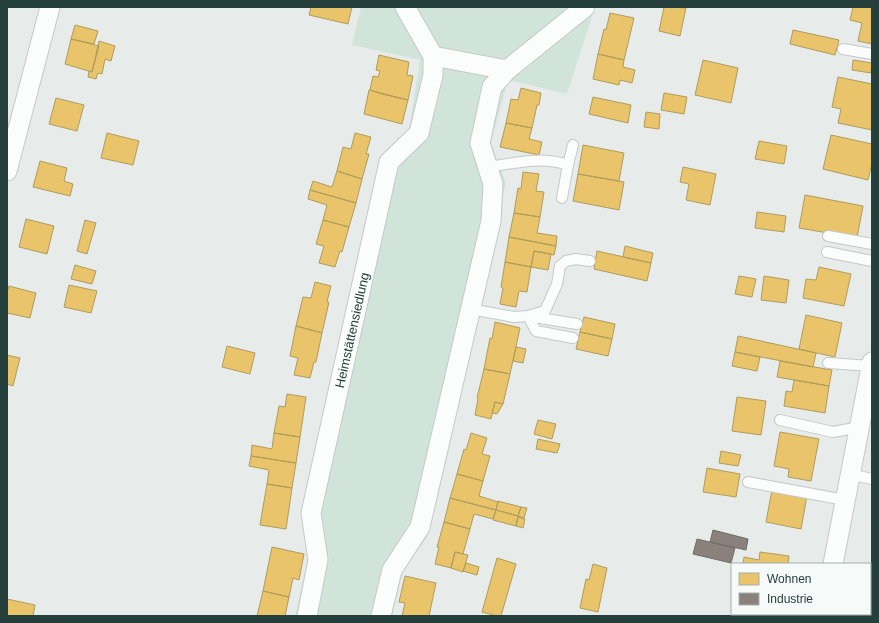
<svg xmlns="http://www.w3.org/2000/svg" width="879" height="623" font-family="Helvetica,sans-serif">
<rect width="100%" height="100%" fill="#e7ecea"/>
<!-- green -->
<path fill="#d1e4da" d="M361,7H595L567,94L508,80L491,143L506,183L428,536L403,571L392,616H295L310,549L304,509L379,162L409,129L420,60L352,45Z"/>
<!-- homes -->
<path fill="#e9c46a" stroke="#ae9c5c" d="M311,7H352L348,24L309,15Z
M664,7L686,8L680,36L659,31Z
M853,7H872V44L858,41L862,23L850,20Z
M610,13L634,18L624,60L598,54L604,29L606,30Z
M75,25L98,31L94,44L71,39Z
M793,30L839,40L835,55L790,44Z
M71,39L99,46L92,72L65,64Z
M99,41L115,46L111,61L105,59L102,74L98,73L96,79L88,77L89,71L92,72Z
M598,54L624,60L623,67L635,70L632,83L620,80L619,85L593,79Z
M379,55L409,62L407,75L413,76L408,100L382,94L370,90L373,76L378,77L380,71L376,70Z
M703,60L738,68L731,103L695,95Z
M853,60L872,63L871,73L852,70Z
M838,77L872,84V130L838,123L841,109L832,107Z
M521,88L541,93L539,105H537L532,128L506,123L511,99L518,100Z
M369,90L408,100L402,124L364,114Z
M664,93L687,97L684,114L661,110Z
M593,97L631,105L628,123L589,114Z
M56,98L84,105L77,131L49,124Z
M646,112L660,114L659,129L644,127Z
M506,123L532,128L529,139L542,142L539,155L500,147Z
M107,133L139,141L133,165L101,158Z
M355,133L371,137L366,154H369L362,179L337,171L343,147L351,149Z
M831,135L872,144V163L868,180L823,169Z
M759,141L787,146L784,164L755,159Z
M583,145L624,153L619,181L578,174Z
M40,161L67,168L64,181L73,184L70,196L33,187Z
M683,167L716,174L710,205L686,200L689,184L680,182Z
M337,171L362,179L356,203L310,190L313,181L332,187Z
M523,172L539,174L536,191L544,192L540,217L514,213L518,188L521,189Z
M578,174L624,182L619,210L573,201Z
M310,190L356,203L349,227L323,220L327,205L308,199Z
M805,195L863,206L857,238L799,228Z
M757,212L786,216L784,232L755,228Z
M514,213L540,217L537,233L557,236L556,246L509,237Z
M26,219L54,226L47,254L19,247Z
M85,220L96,223L87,254L77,251Z
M323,220L349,227L342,252L340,251L335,267L319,263L324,246L316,244Z
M509,237L556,246L554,255L534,251L531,267L505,262Z
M625,246L653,253L651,263L623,257Z
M534,251L551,254L548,270L531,267Z
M597,251L651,263L647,281L594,269Z
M505,262L531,267L527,292L519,291L516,307L500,304L503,288L501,287Z
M75,265L96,271L92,284L71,279Z
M819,267L851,274L844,306L803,298L806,279L816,280Z
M739,276L756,279L752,297L735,294Z
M764,276L789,280L786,303L761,300Z
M315,282L331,286L327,302H329L322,333L296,326L303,297L311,298Z
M69,285L97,291L91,313L64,307Z
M9,286L36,293L30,318L7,313V293Z
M806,315L842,323L835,357L799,349Z
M584,317L615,324L612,339L580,332Z
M495,322L520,328L510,374L484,369L490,338L492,339Z
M296,326L322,333L316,362H314L310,378L294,375L298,358L290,356Z
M580,332L612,339L608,356L576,349Z
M738,336L816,353L813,367L735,352Z
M227,346L255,353L250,374L222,367Z
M516,347L526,349L523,363L513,361Z
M735,352L760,357L757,371L732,366Z
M7,355L20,358L13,386L7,384Z
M780,361L832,370L829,386L777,377Z
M484,369L510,374L503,404L495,402L491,419L475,415L478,399L477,398Z
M794,380L829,386L825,413L784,406L786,391L792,392Z
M287,394L306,397L300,437L274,433L279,406L285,407Z
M737,397L766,401L761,435L732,431Z
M495,402L503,404L497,414L492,413Z
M538,420L556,424L552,439L534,434Z
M780,432L819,439L811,481L788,477L789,469L774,466Z
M274,433L300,437L296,463L251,456L252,445L272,449Z
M471,433L487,438L482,454L490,456L483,481L457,474L464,449L466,450Z
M538,439L560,444L557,453L536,449Z
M721,451L741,455L738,466L719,463Z
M251,456L296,463L292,488L267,484L269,470L249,466Z
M707,468L740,474L736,497L703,492Z
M457,474L483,481L479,496L498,502L496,510L450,498Z
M267,484L292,488L286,529L260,525Z
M772,490L807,496L801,529L766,522Z
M450,498L496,510L493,519L474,514L470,529L444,522Z
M498,501L521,507L518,516L496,510Z
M521,507L527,508L524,518L518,516Z
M496,510L518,516L516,526L493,520Z
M518,517L525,519L523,528L516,526Z
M444,522L470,529L463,554L455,552L451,568L435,564L439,547H437Z
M272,547L304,554L299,580L293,578L289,597L263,591Z
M455,552L468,555L463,572L451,568Z
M760,552L789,556L788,564H743L744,557L759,560Z
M497,558L516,564L501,616H497L482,612Z
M466,563L479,567L477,575L463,571Z
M593,564L607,568L598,612L580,608L586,579L589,580Z
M405,576L436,583L429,616H402L405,603L399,602Z
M263,591L289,597L285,616H257Z
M7,599L35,605L33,616H7Z
M870,601L872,602V616H859V614H870Z
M738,614H778L784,615L738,616Z"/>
<!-- industry -->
<path fill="#8a817c" stroke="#6c6d69" d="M713,530L748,539L746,550L710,542Z
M697,539L735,548L731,563L693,554Z"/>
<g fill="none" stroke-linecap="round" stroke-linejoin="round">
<defs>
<path id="lane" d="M843,49L872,54
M568,165L573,145
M488,167C515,163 541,156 568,165L562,198
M828,236L872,244
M827,252L872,261
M470,309L514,317L528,316L545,311L557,284L560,266L566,261L576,259L590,261
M573,338L536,331L528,316L577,324
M828,363L871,366
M780,420L833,432L860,427
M849,474L872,479
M748,482L845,500"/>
<g id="street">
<path d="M433,56L507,70"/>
<path d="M7,171L50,7"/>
<path d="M833,564L872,362"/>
<path id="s1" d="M307,616L318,560L311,513L389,162L419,133L433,75V56L405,7"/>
<path d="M381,616L392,570L420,527L491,221L493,184L480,143L492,87L507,70L585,7"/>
<path d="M823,616V614"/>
</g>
</defs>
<!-- lane casing -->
<use href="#lane" stroke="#c4c9c7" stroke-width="12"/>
<!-- street casing -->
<use href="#street" stroke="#c4c9c7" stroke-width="21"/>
<!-- lane -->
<use href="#lane" stroke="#fbfcfc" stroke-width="10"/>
<!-- street -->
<use href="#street" stroke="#fbfcfc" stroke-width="19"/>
</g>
<g text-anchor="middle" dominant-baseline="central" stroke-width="4" stroke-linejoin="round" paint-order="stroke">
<!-- street labels -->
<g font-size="13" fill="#253f3c" stroke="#f6faf8">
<text stroke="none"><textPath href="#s1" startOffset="292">Heimstättensiedlung</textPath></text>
</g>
</g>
<!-- border -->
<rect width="879" height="623" fill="none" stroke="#253f3c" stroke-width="16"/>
<!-- legend -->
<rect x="731" y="563" width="140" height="52" fill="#f6faf8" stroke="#a2afad"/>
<rect x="739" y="573" width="20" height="12" fill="#e9c46a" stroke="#a2afad"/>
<text x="767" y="583" font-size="12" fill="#253f3c">Wohnen</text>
<rect x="739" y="593" width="20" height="12" fill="#8a817c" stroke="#a2afad"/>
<text x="767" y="603" font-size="12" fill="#253f3c">Industrie</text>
</svg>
